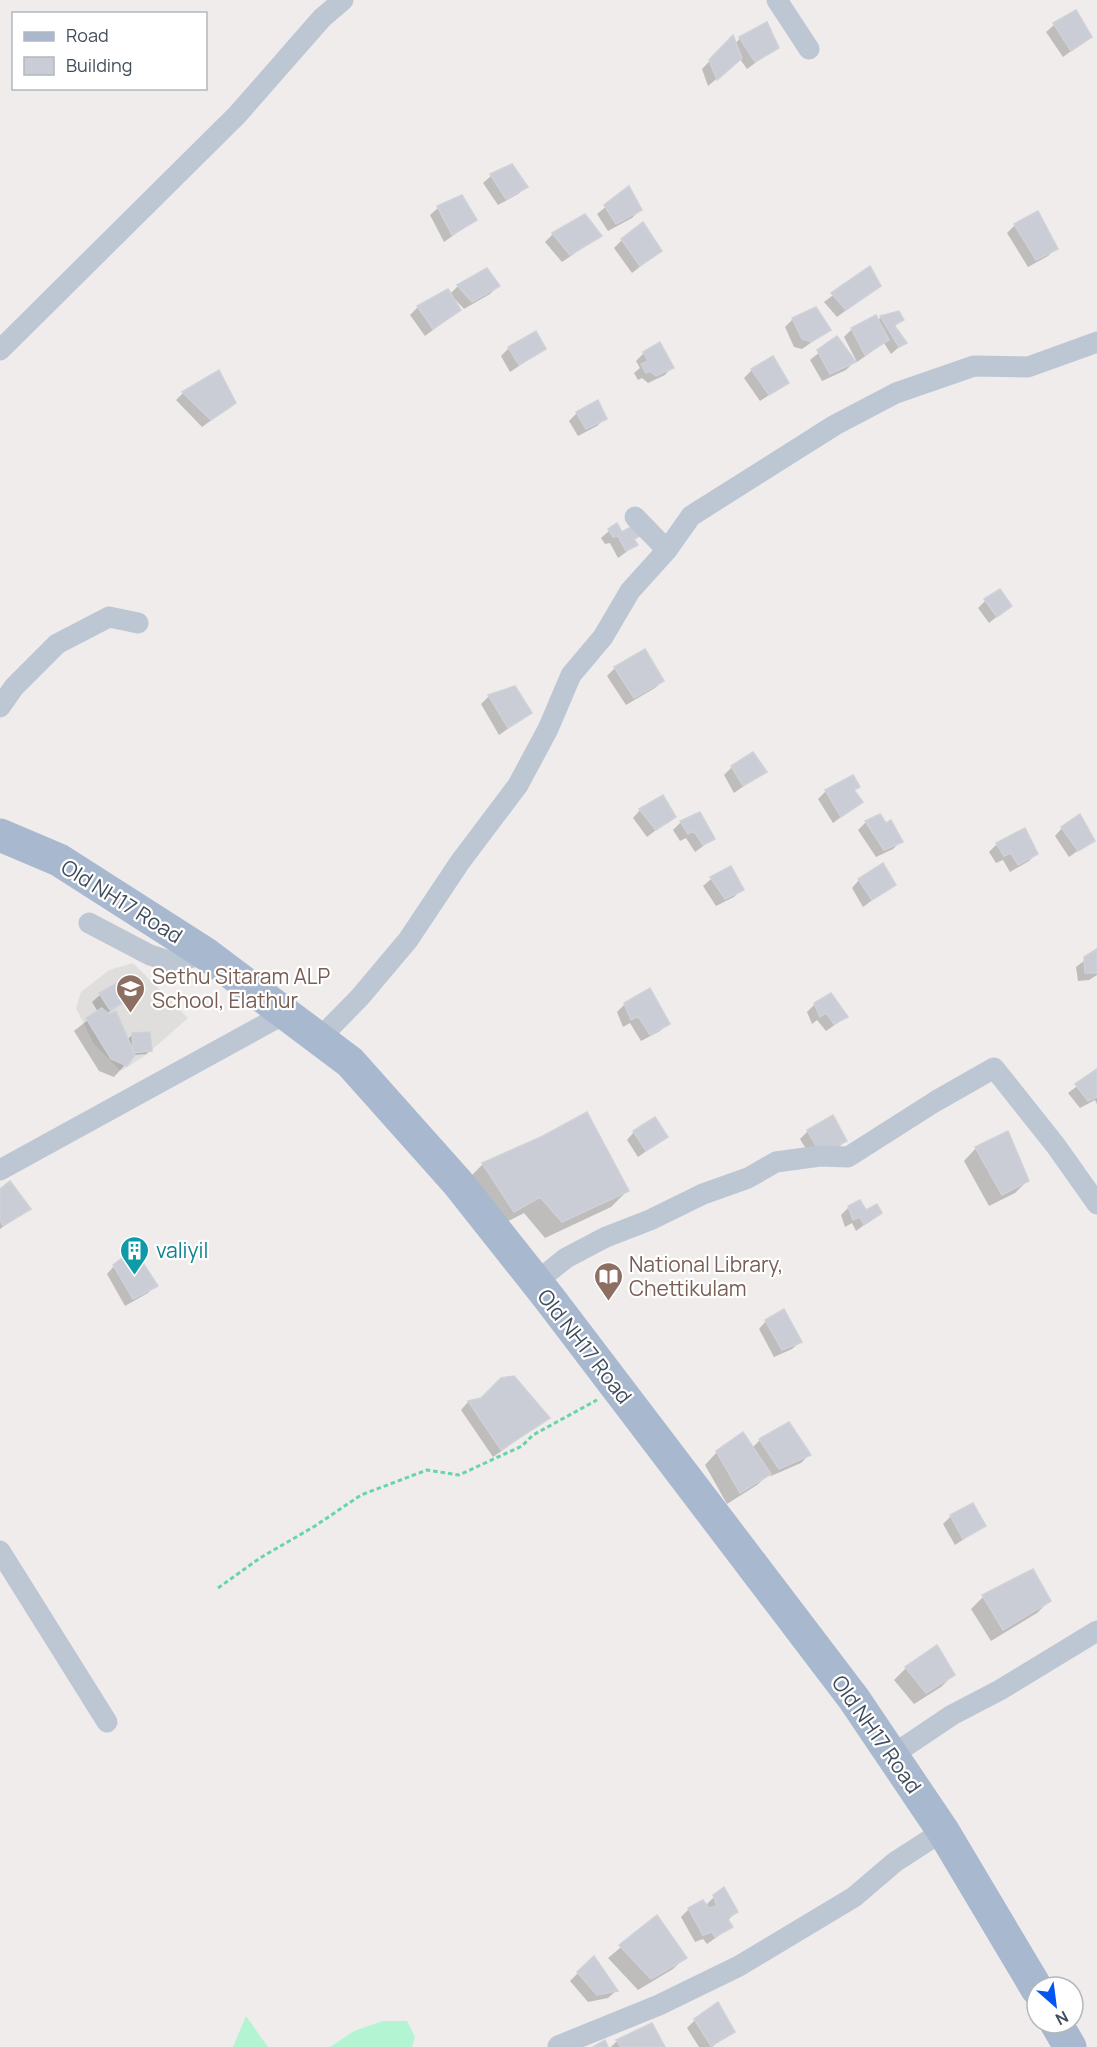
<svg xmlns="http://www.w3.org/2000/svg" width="1097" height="2047" font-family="Manrope,sans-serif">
<rect width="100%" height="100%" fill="#efeceb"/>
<!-- education -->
<path fill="#e0dddd" d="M133,963L188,1018L146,1055L121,1071L94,1044L76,1008L81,992L109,970Z"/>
<!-- green -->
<path fill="#b3f4d2" d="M246,2016L268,2047H233Z
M383,2021H407L415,2037L412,2047H330L354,2031Z"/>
<!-- shadow -->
<path fill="#0003" d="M1054,25L1090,37L1063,57L1046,32Z
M732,38L735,44L740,38L777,47L747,69L740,59L708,86L702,69Z
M512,165L526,187L518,194L498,205L483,183L491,176Z
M628,189L640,210L632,218L608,231L597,214Z
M461,197L475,220L444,242L430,215L438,208Z
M1037,213L1056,248L1048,256L1028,267L1007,233L1015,225Z
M585,216L600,236L562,262L545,242L553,234Z
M622,240L660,251L632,273L614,248Z
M869,268L879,286L837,317L824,302Z
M486,270L498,286L490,294L464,309L453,297L459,310L425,336L410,315L418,307L447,291L449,295L458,286Z
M875,317L877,321L881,317L902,320L894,327L905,342L891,354L884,343L857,362L844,337L852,329Z
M793,319L829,330L802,349L794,347L785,327Z
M837,338L854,362L846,370L822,381L810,360Z
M509,348L544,349L510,372L501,356Z
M644,353L672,367L665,375L648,383L642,378L638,380L634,373L640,368L636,361Z
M752,370L787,383L760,401L744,378Z
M183,393L235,403L202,427L176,400Z
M577,413L605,418L597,426L578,436L569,421Z
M609,531L638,536L633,540L636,545L618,558L610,543L605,544L601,538Z
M985,601L1010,606L989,623L978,608Z
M644,651L663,681L655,688L626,705L607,676L615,668Z
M515,687L530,713L499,735L481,704L488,697Z
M732,767L765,771L734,793L724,775Z
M858,787L853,792L861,802L833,823L818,799L826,791Z
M640,810L674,816L647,837L633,818Z
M681,822L713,839L695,852L686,838L680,841L673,830Z
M866,822L886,825L901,841L893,849L876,857L858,830Z
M1062,828L1093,840L1069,857L1055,836Z
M997,844L1037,853L1029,861L1010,872L1003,860L996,863L989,852Z
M731,868L742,889L734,897L716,906L703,886L711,879Z
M859,880L894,884L863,907L852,888Z
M1097,951V975L1089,980L1078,981L1076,967Z
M121,983L132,996L106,1014L127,1040L133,1034L150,1050L146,1054L134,1055L114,1077L99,1071L74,1031L98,1012L92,1002L100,995Z
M625,1004L668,1023L660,1031L641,1041L630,1023L623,1027L617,1012Z
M815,1004L846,1017L826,1031L817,1020L812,1024L807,1012Z
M1097,1071V1104L1095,1100L1080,1108L1068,1093Z
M808,1131L845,1141L837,1149L811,1157L800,1139Z
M634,1132L666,1137L638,1157L627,1140Z
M1007,1133L1027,1181L1015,1193L989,1206L964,1161L976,1148Z
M483,1164L628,1190L611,1207L545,1238L524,1213L497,1227L467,1180Z
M0,1191L29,1208L0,1229Z
M849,1207L866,1212L880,1213L856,1231L852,1223L845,1227L841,1215Z
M114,1266L156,1285L148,1293L125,1306L107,1274Z
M766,1321L800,1342L792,1349L774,1357L759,1329Z
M481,1400L548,1418L493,1457L461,1410L468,1402Z
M760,1440L809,1455L801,1463L771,1476L769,1474L757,1485L727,1504L705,1465L717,1452L752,1448Z
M951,1516L984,1526L955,1545L943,1524Z
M1033,1571L1049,1601L1037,1613L991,1641L971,1609L983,1597Z
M906,1668L953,1675L941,1687L914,1704L894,1680Z
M714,1897L736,1912L727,1921L731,1927L707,1944L703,1939L695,1942L681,1917L689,1909L705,1906Z
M657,1917L685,1957L673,1969L638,1990L608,1958Z
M593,1958L616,1991L608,1998L588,2002L570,1981Z
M695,2020L733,2031L712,2047H699L687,2028Z
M617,2041L663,2047H611Z"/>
<!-- building -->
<path fill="#cacdd5" stroke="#cfd1d9" stroke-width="1.5" d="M1076,10L1092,37L1071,51L1053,23Z
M767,22L779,48L755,62L739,37Z
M733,35L742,58L717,80L709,60Z
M512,164L528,187L506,199L490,174Z
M629,186L642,210L616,224L604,205Z
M462,195L477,220L452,235L437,206Z
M1038,211L1058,249L1036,260L1014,224Z
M585,214L602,236L570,255L552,233Z
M643,222L662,251L640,266L621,239Z
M870,266L881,286L846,310L831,293Z
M487,268L500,286L472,302L457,285Z
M448,289L461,310L433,329L417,306Z
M816,307L831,330L811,342L802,339L792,318Z
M899,311L904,320L894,325L907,343L899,347L880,316Z
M876,315L889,340L865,355L851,328Z
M536,331L546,349L519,365L508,347Z
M837,336L856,362L830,374L817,350Z
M660,342L674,368L656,376L650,371L646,373L641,364L648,361L643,352Z
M773,356L789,383L769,395L751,369Z
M219,370L236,403L211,420L182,392Z
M598,400L607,419L586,429L576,412Z
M617,523L622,532L634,525L640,536L634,539L638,545L626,551L618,536L613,537L608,529Z
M1000,589L1012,606L997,617L984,599Z
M645,649L664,681L634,698L614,667Z
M515,686L532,713L508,728L488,695Z
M753,752L767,772L743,786L731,766Z
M853,775L860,787L854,790L863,802L841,817L825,790Z
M663,795L676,817L656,830L639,809Z
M700,812L715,839L703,845L694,831L688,834L680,821Z
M880,814L886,823L891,820L903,842L884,850L865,821Z
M1080,814L1095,841L1078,851L1061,827Z
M1025,828L1038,854L1018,865L1011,853L1004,856L996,843Z
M883,863L896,885L872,900L858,879Z
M731,866L744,890L725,899L710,877Z
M1097,949V973H1085L1084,957Z
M121,981L134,997L110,1010L99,993Z
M650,988L670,1024L650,1035L638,1016L631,1020L624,1003Z
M831,993L848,1017L834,1024L826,1013L820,1017L814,1003Z
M102,1008L109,1014L116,1011L135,1055L127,1066L111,1059L86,1018Z
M150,1032L152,1051L133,1053L132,1033Z
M1097,1069V1097L1088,1101L1075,1084Z
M587,1112L629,1191L562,1222L540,1197L514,1212L482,1163L543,1136Z
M833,1115L847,1141L832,1148L829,1144L819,1151L807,1130Z
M655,1117L668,1137L646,1151L633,1131Z
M1008,1131L1029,1181L1002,1195L975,1147Z
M10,1181L31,1209L3,1226L0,1219V1189Z
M860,1200L866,1210L877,1204L882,1213L864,1225L860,1217L853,1220L848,1206Z
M134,1249L158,1286L133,1299L113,1265Z
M784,1309L802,1342L782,1350L765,1320Z
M514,1376L550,1418L501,1450L468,1401L481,1398L501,1378Z
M789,1422L811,1455L779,1469L759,1439Z
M743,1432L771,1474L740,1493L716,1451Z
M973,1503L986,1526L963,1539L950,1515Z
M1033,1569L1051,1601L1003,1630L982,1595Z
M937,1645L955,1675L926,1693L905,1667Z
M724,1887L738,1912L727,1918L733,1927L715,1937L712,1932L703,1935L688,1908L703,1900L709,1908L717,1906L713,1895Z
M657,1915L687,1958L651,1979L619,1945Z
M594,1956L618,1991L597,1995L577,1972Z
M718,2002L735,2032L711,2046L694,2019Z
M652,2023L665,2047H621L616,2040Z
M605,2040L608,2047H593Z"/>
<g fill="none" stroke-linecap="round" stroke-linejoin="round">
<!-- path -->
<path stroke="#67d5a9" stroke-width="3" stroke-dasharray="4.5 3" stroke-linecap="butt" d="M218,1588L260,1558L315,1526L361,1495L427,1470L459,1475L522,1446L533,1435L597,1400"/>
<!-- street -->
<path stroke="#bdc7d4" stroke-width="21" d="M777,0L809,49
M0,350L237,115L322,18L343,0
M635,517L667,550
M0,707L14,687L57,644L109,617L138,623
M89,923L150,955L172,962L206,954
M319,1039L360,997L408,940L460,862L518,785L548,729L571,675L603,637L630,591L667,550L691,516L835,425L896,393L974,366L1028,367L1097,342
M0,1170L286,1013
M536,1282L566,1258L606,1237L650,1220L703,1194L748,1178L776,1162L820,1156L848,1157L936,1101L994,1068L1056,1146L1097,1204
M0,1551L107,1722
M894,1754L952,1715L1000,1690L1097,1631
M558,2046L659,2005L739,1966L854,1897L895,1862L943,1831"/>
<!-- primary -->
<path stroke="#a7b8cf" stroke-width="33" d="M0,835L59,860L206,954L350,1062L457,1182L549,1298L854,1699L943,1831L1037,1989
M1056,2023L1070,2047"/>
</g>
<!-- icons -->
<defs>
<symbol id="school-pin" viewBox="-11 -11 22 30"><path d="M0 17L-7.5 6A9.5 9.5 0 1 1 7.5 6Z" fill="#8d6e63" stroke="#fff"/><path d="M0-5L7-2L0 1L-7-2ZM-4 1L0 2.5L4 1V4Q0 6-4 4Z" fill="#fff"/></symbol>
<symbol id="building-pin" viewBox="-11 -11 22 30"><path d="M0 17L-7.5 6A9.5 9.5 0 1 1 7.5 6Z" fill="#0f9aa8" stroke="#fff"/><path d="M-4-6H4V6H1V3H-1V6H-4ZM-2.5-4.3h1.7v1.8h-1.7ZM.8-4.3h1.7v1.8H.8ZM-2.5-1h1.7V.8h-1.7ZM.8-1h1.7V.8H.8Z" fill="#fff"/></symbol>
<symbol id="library-pin" viewBox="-11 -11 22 30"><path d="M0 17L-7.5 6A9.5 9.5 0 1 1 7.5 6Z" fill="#8d6e63" stroke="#fff"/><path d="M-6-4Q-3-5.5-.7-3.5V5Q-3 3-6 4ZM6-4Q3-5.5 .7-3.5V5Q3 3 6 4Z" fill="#fff"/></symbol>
</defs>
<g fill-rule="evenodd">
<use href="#school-pin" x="114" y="972" width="33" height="45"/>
<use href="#building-pin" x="118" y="1234" width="33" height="45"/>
<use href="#library-pin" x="592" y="1260" width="33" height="45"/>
</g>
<g text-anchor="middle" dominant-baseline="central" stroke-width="4.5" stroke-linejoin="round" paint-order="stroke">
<!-- street labels -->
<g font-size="21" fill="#424d5b" stroke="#fff">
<text transform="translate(122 901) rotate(32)">Old NH17 Road</text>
<text transform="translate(585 1346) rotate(52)">Old NH17 Road</text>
<text transform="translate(877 1734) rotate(55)">Old NH17 Road</text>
</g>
<!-- education labels -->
<g font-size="21" fill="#785e54" stroke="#fff" text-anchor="start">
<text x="152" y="976">Sethu Sitaram ALP<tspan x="152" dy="24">School, Elathur</tspan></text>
<text x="629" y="1264">National Library,<tspan x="629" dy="24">Chettikulam</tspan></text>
</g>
<!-- culture labels -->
<g font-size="21" fill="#0d838f" stroke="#fff" text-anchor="start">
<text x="156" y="1250">valiyil</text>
</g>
</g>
<!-- legend -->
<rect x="12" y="12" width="195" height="78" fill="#ffffff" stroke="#b3b8bd" stroke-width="1.5"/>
<rect x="24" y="32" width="30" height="9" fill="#a7b8cf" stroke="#b3b8bd" stroke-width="1.5"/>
<text x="66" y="42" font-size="18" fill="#424d5b">Road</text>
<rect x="24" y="57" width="30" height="18" fill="#cacdd5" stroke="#b3b8bd" stroke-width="1.5"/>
<text x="66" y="72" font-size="18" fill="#424d5b">Building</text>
<!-- north arrow -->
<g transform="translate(1055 2005) rotate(152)"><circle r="28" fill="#ffffff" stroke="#b3b8bd" stroke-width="1.5"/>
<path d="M0-4.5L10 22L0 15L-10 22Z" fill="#0356f1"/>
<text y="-9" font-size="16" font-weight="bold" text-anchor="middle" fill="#424d5b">N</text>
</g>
</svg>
